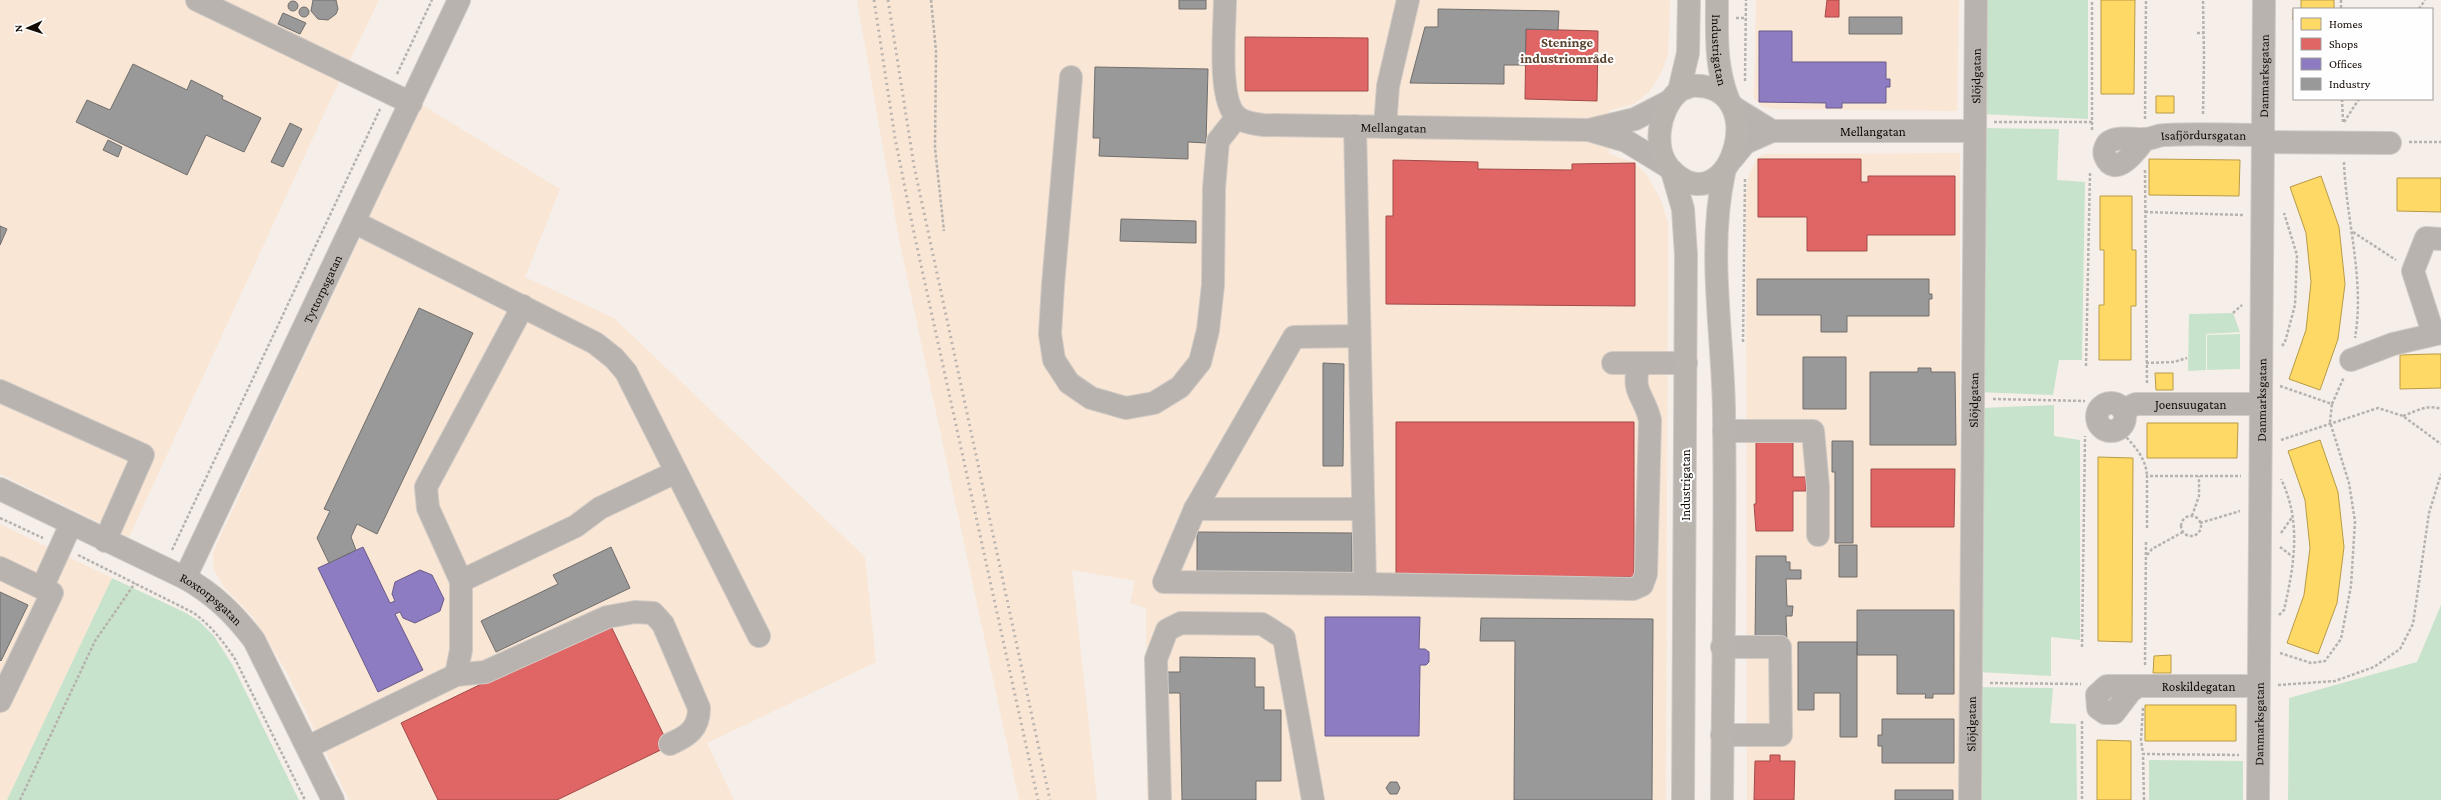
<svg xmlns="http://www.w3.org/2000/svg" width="2441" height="800" font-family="'Crimson Pro',serif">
<rect width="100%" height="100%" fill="#f6efe9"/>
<!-- built -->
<path fill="#f9e6d5" d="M0,0H379L329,103L129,537L0,474Z
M857,0H1670L1668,55L1661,73L1649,92L1634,104L1610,110L1609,154L1635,163L1647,176L1661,200L1668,223L1666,800H1147L1146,608L1130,603L1135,581L1072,570L1097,800H1019L899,239Z
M1756,0H1959L1957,111L1774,109L1761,106L1754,98Z
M422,105L560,189L525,277L614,318L865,557L876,662L707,743L734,800H349L286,671L254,618L223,586L214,570L213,553L218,541Z
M1960,153V800H1747L1746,190L1749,175L1757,158L1764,154Z
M0,524L112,578L7,800H0Z"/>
<!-- green -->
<path fill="#c8e3cc" d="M1983,0H2088V119L1981,114Z
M1979,128L2059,129L2057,180L2085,182L2082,360H2059L2053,395L1977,392Z
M2233,313L2240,332L2206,334V370L2188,371L2189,314Z
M2240,334V369L2207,370V335Z
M2054,405V436L2080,440V640L2051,637V676L1977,672L1981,408Z
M112,578L184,612L199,621L214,636L232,664L299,800H7Z
M2441,605V800H2288L2289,698L2417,662Z
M1976,687L2053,688L2050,723L2076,724L2077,800H1976Z
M2149,760L2243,761V800H2149Z"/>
<!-- homes -->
<path fill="#ffd966" stroke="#b89b48" d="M2101,0H2135L2134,94H2101Z
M2301,0H2334V9H2294L2293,20V9H2301Z
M2156,96H2174V113H2156Z
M2149,159L2240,160L2239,196L2149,195Z
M2321,176L2339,227L2345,284L2338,339L2320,390L2289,379L2306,330L2311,282L2306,233L2290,187Z
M2397,178H2441V212L2397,211Z
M2100,196H2132V250H2136V306H2131V360H2099V305H2104V250H2100Z
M2433,354H2441V388L2400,389V355Z
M2155,373H2173V390H2156Z
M2147,423H2238L2237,458H2147Z
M2320,440L2338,492L2344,547L2337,603L2318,654L2287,643L2304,595L2310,548L2305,500L2288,451Z
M2098,457L2133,458L2132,642L2098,641Z
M2171,655V673H2153L2154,656Z
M2145,705H2236V741H2145Z
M2097,740L2131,741V800H2097Z"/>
<!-- shops -->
<path fill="#e06666" stroke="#a24a48" d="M1827,0H1839V17H1825Z
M1526,29L1598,31L1597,101L1525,99Z
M1245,37L1368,38V91H1245Z
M1758,159H1861V182H1868V176H1955V235H1867V251H1807V217H1758Z
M1393,160L1478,162V169L1572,170V164L1635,163V306L1386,304V216H1393Z
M1396,422H1634V577H1396Z
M1756,440H1793V477H1806V491H1793V531H1756L1754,504H1756Z
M1871,469H1955L1954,527H1871Z
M609,622L669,746L557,800H438L401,723Z
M1770,755H1780V761H1795L1794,800H1754L1755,761H1770Z"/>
<!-- offices -->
<path fill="#8e7cc3" stroke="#695a89" d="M1759,31H1792V62H1886V79H1890V87H1886V103H1842V108H1826V103L1759,102Z
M363,547L390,603L395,601L392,594L395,582L420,570L432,575L444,599L440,611L415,623L403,618L400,612L395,614L423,670L378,692L318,568Z
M1325,617H1420L1419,649H1425L1429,652V662L1426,665H1420L1419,736H1325Z"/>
<!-- industry -->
<path fill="#999" stroke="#706e6c" d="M313,0H336L338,9L336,14L328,20L318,19L311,11Z
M1179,0H1206V9H1179Z
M288 6a5 5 0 1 1 10 0a5 5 0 1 1-10 0Z
M299 12a5 5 0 1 1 10 0a5 5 0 1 1-10 0Z
M1438,9L1559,11L1558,30L1526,29L1525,65H1504V84L1410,83L1425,27H1438Z
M283,13L306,23L300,34L278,24Z
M1849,17H1902V34H1849Z
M133,64L187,90L191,80L223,96L222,99L261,118L244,152L206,135L187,175L76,122L87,100L110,110Z
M1095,67L1208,69L1206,143L1188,142V159L1099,156L1100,138H1093Z
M290,123L302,129L283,167L271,162Z
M108,140L122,147L118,157L103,150Z
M1121,219L1196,221V243L1120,241Z
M0,226L7,229L0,245Z
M1757,279H1929V294H1932V299H1929V316H1847V332H1821V315H1757Z
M419,308L473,333L377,534L357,524L351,537L356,550L329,563L317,538L330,511L324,509Z
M1803,357H1846V409H1803Z
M1323,363L1344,364L1343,466H1323Z
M1918,368H1931V372H1955L1956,445H1870V372H1918Z
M1832,441H1853V543H1835V472H1832Z
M1197,532L1352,533V575L1197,574Z
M1839,545H1857V577H1839Z
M611,547L630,588L496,652L481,621L558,584L553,575Z
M1756,556H1786V562H1790V570H1801V579H1786L1787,606H1793L1792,616H1786L1787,642H1755Z
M0,592L28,605L1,661L0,660Z
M1857,610H1954V694H1933V698H1925L1926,694H1897V655H1857Z
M1481,618L1653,619L1652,800H1514L1515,641H1480Z
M1798,642H1857V737H1840V693H1814V710H1798Z
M1180,657L1255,658V687H1264V710H1281V781H1256V800H1182L1180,693H1163V672H1180Z
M1882,719H1954V763H1882V746H1878V735H1882Z
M1390,782H1397L1400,788L1397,794H1390L1386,788Z
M1895,790H1953V800H1895Z"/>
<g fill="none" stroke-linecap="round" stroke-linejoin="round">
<defs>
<g id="minor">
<path d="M197,0L411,103"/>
<path id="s1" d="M1225,0C1225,26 1217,100 1237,117C1243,122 1254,124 1263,125L1589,130L1635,119L1668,102"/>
<path d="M1071,77L1053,285L1050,334L1054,360L1069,383L1091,398L1126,408L1154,403L1180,387L1200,362L1208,330L1213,285L1214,188L1218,141L1237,117"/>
<path d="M1733,107L1772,131"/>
<path d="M1355,126L1365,584L1164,582L1195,509L1294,337L1359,336"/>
<path d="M1385,127L1388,86L1408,0"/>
<path d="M1592,131L1626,141L1667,166"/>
<path id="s2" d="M2145,139C2138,148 2115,181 2105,156C2103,151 2106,143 2111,141C2120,136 2135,140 2144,139C2152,139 2158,135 2165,135C2197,133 2230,135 2263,135"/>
<path d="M2263,142L2390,143"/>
<path id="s3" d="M1732,159L1745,143L1772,131H1974"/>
<path d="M354,222L595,343L614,358L626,372L759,636"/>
<path d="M2433,333L2413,271L2426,238L2441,239"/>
<path d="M2351,360L2393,344L2441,333"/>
<path d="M1613,363H1686"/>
<path d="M0,391L143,455L105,541"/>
<circle cx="2111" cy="417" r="14"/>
<path id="s4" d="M2123,410L2136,404H2260"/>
<path d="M1724,431H1813L1818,487V535"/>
<path id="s5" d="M0,489L185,578C214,594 234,614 254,640L333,800"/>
<path d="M1195,509H1363"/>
<path d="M0,568L42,588L71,524"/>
<path id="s6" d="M185,578L459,0"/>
<path d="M461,581L576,526L600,508L676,472"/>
<path d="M1365,584L1633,589L1642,585L1646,574L1650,420C1644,394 1631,394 1639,363"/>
<path d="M456,675L461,650V581L428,508L426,487L523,306"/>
<path id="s7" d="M2138,686L2130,692L2114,713H2105L2098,708L2097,695L2107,686H2258"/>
<path d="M0,701L52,593L42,588"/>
<path d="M1722,735H1781L1780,647H1722"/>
<path d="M308,747L456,675L485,672L607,617L635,612L653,613L663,624L699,708C699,729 688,736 670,744"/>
<path d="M1160,800L1156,659L1167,630L1181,623L1262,624L1284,638L1313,800"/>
<path id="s8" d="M1970,800L1976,0"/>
<path id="s9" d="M2258,800L2264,0"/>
</g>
<g id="major">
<path id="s10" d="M1717,0C1717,36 1715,65 1728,99"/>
<path d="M1691,86C1774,81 1731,226 1673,172C1651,152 1658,110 1678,92C1681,89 1687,88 1691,86Z"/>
<path d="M1679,91L1688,53L1689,0"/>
<path d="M1672,171L1683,209L1686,255L1683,800"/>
<path d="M1722,800C1723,671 1726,541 1724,412C1723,333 1707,252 1724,173"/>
</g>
</defs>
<!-- minor casing -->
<use href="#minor" stroke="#d1cac5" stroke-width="24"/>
<!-- major casing -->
<use href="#major" stroke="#d1cac5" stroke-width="24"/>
<!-- path -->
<path stroke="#b6b2ae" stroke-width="2.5" stroke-dasharray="3 2" stroke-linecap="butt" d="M931,0L936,51L935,148L944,231
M2341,0V9
M2419,9L2425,0
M1736,18H1746
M2197,33H2204
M397,74L432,0
M1745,81L1746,0
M2342,99L2343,122
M2203,114L2204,58L2203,0
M2145,119L2146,0
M1994,122H2092
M2344,122L2359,99
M2092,130V0
M2409,142H2441
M2344,162C2346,220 2365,279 2355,338
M2145,170L2147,385
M2145,212L2243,215
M2353,232L2396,260
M2233,313L2242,305
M1743,342L1745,179
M2282,346L2285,342L2295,305L2297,255L2284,213
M2146,363L2174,362L2187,358
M2086,366L2090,173
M2280,386L2332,404L2344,377
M1993,399L2085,401
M2403,416C2416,411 2428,404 2441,409
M2120,430C2132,444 2146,456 2147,476
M2281,440L2378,408L2403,416L2441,444
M2192,516L2199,496V476
M2181 526a10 10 0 1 1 20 0a10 10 0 1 1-20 0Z
M0,518L43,538
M2200,523L2240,511
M2147,528V476H2241
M2281,533L2293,516
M2280,547L2293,557
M172,550L380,109
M78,555L194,613C211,626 223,641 235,659L305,800
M2147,555L2152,549L2183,532
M2279,615L2284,610C2294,566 2302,522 2281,479
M2082,647L2085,436
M2280,653L2311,663L2325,661L2341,639L2351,586L2355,521L2349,483L2330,422L2332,404
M2145,665L2146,540
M1990,683L2081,684
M2278,685L2335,681L2374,667L2400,649L2413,624L2429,513L2441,474
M2143,708L2141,740L2143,754
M2082,721V800
M20,800L95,641L135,583
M2144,800L2143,754L2239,755"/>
<!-- minor -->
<use href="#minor" stroke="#b8b3ae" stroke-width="22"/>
<!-- major -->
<use href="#major" stroke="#bab4af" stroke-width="22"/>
<!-- rail -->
<path stroke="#bab4b0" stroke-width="3" stroke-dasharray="2 4" stroke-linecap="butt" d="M874,0L895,138L914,233L1038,800
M888,0L914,166L1050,800"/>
</g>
<g text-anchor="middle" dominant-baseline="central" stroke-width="4" stroke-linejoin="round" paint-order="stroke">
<!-- street labels -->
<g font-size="13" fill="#120903" stroke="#fefefe">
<text stroke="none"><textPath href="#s10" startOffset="50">Industrigatan</textPath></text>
<text stroke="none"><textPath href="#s8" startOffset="724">Slöjdgatan</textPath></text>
<text stroke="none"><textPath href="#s9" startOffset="724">Danmarksgatan</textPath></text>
<text stroke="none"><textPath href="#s1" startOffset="278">Mellangatan</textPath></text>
<text stroke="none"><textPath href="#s3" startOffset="151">Mellangatan</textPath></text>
<text stroke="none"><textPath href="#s2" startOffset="166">Isafjördursgatan</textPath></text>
<text stroke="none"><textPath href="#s6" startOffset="320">Tyttorpsgatan</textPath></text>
<text stroke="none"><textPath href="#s8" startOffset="400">Slöjdgatan</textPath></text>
<text stroke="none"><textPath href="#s9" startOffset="400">Danmarksgatan</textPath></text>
<text stroke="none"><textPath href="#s4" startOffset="69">Joensuugatan</textPath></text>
<text transform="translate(1685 485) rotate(-90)">Industrigatan</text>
<text stroke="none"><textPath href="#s5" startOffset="239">Roxtorpsgatan</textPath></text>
<text stroke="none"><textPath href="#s7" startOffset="172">Roskildegatan</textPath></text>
<text stroke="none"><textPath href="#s8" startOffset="76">Slöjdgatan</textPath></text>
<text stroke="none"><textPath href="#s9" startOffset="76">Danmarksgatan</textPath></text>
</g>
<!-- neighbourhood labels -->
<g font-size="14" font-weight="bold" fill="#5b432d" stroke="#fefefe">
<text x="1567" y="42">Steninge<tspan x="1567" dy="16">industriområde</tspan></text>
</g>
</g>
<!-- legend -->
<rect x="2293" y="8" width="140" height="92" fill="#fefefe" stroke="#a09c9a"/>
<rect x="2301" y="18" width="20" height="12" fill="#ffd966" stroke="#a09c9a"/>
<text x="2329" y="28" font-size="12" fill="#120903">Homes</text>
<rect x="2301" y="38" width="20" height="12" fill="#e06666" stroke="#a09c9a"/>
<text x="2329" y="48" font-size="12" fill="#120903">Shops</text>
<rect x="2301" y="58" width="20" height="12" fill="#8e7cc3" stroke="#a09c9a"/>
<text x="2329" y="68" font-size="12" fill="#120903">Offices</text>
<rect x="2301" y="78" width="20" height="12" fill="#999999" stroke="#a09c9a"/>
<text x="2329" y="88" font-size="12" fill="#120903">Industry</text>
<!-- north arrow -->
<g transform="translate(28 28) rotate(267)" stroke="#fefefe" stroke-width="3" paint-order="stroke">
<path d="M0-3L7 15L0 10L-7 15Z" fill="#120903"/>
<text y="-6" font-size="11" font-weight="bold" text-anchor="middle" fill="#120903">N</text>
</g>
</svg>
